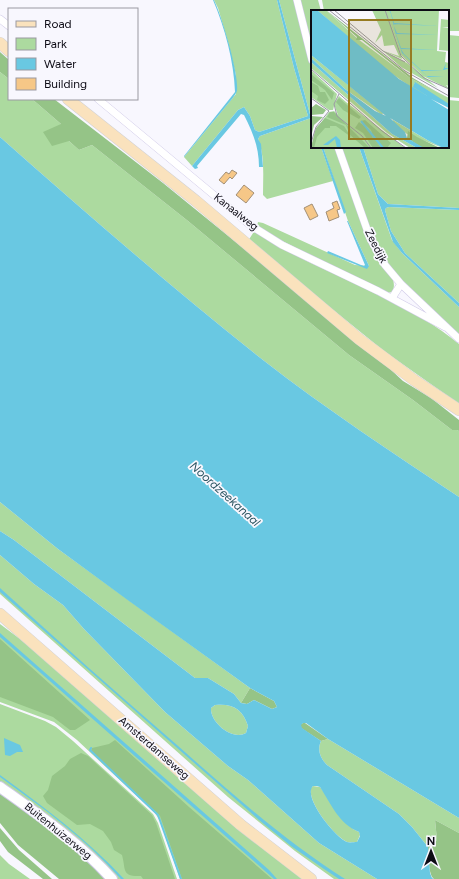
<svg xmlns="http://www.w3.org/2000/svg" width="459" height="879" font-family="Figtree,sans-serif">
<rect width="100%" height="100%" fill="#f8f7fe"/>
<!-- green -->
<path fill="#acda9f" d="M214,0H277L294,68L308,116L259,132L255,130L250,116L244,107L238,110L192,166L184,157L236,94V75L228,42L218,8Z
M279,0H294L312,71V147H321L333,181L267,199L263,195C263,176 265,156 258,139L260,136L311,118Z
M299,0H318L321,11H312V51Z
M322,0H459V31H448V11H324Z
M448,35L459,36V98L448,97Z
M0,72L9,79V99H32L61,124L69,141L79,150L92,145L188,221L349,355L413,400L452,430H457L459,431V497C393,453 326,409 263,360C173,289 86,213 0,137Z
M448,100L459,101V208L388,204L378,194L363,147H448Z
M323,147H335L359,216L367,238L392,277C394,282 395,287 392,292L387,293L276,238L257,226L258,222L263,223L355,265L369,266L348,221Z
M340,147H359L392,240L402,253L459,307V335L430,308L397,275L384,258L374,241Z
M389,207L459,210V303L405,253L391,231L385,210L386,208Z
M255,230C272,240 289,252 307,261C359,286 414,307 459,344V404L384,351L248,241Z
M0,502L58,549L250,688L241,703L234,694L208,678H195L14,540L0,531Z
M0,555L34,584L63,605L84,629L165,712L228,766L248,780L319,843L377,879H334L295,851L228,797L0,594Z
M0,624L20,639L305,879H180L160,821L155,813L77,740L54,722L0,702Z
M0,704L45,721L56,727L73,741L153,814L158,823L177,879H116L0,783Z
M215,705C232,703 243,709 248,726L246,733C232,741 210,722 211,708Z
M328,739L459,818V833L435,820L437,840L428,847L412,827L399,814L327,765C320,758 317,750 321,741Z
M313,786L320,787L353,829L359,832L360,835L357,842C354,842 350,843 347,842C335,837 307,802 311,788Z
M0,855L9,864L30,879H0Z"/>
<!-- forest -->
<path fill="#95c487" d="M0,52L9,60V79L0,72Z
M32,99H54L163,183L376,356L403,381L431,398L459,420V431L457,430H452L413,400L349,355L188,221L92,145L79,150L69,141L52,146L43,132L61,124Z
M0,639L90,720L75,730H70L53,717L0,697Z
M250,688L274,701L277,707L272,709L254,700L247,704L241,703Z
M303,723H305L328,739L321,741L301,728V724Z
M115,740L189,807L272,879H182L160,816L91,751L92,748L109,744Z
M81,753L88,756L152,815L156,823L175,879H143L141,876C121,877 126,869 122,855L114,850L111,842L103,831L90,824L77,825L47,803L43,796L48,790L52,776L65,766L70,759Z
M0,792C37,819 73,847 106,879H59L18,845L0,823Z
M435,820L459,833V879H434C428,875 429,855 428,847L437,840Z
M0,828L19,850L52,879H43L8,852L0,841Z"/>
<!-- water -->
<path fill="#69c8e2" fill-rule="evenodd" d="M213,0H214C222,17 239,73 237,91C236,94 234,96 232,99L184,157V156L235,92C234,62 225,28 213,0Z
M277,0H279L311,118L260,136L258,139L261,144L263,167H259C259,147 253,133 244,115L241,114L197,166L198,168L195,169L192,166L238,110L244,107L250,116L255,130L259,132L308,116L294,68Z
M0,137C86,213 173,289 263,360C326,409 393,453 459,497V818L328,739L306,723H303L301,725L302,728L321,741C317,750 320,758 327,765L399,814L412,827L428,847L430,873L432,878L434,879H377L319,843L248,780L228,766L165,712L84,629L63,605L34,584L0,555V531L14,540L195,678H208L234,694L241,703L247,704L254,700L272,709L277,707L274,701L250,688L129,601L58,549L0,502ZM215,705C232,703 243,709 248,726L246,733C232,741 210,722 211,708ZM313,786H317L320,787C331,804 339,824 359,832L360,836L357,842C354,842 350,843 347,842C336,838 302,797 313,786Z
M321,147H323L346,212L344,214Z
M359,147H363L378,194L388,204L459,208V210L389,207L386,208L385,210L391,231L405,253L459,303V307L402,253L393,242Z
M347,221H348L369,266L367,269L327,253L328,251L361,265L364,266L365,265Z
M0,588C58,641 117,693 177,745C231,793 284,840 345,879H339L324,869L291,846L259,820L0,592Z
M0,633L269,870L277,879H274L0,637Z
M4,738L20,745L23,752H17L10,756L5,755Z
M0,775C44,807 87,839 124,879H121C86,839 43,808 0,777Z"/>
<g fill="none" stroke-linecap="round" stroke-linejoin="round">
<!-- stream -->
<path stroke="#69c8e2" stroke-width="2" d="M91,748L90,750L158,815L181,879"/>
</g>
<!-- building -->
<path fill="#f6c787" stroke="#a28f76" d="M232,170L237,173L232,179L230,177L224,184L219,180L226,172L229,174Z
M244,185L254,193L246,203L236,195Z
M337,201L340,209L337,210L339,217L329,221L326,212L334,208L332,203Z
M312,204L318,216L310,220L304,208Z"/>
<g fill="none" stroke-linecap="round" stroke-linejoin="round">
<defs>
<path id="street" d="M297,0L312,60
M0,19L9,26
M98,99L250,225L282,245L378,291L445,327
M338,147L370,238L385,265L401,284L459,339
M392,298L401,284"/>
<path id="secondary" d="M0,787C39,815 80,843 112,879"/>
<path id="primary" d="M0,43L9,51
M68,99L196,201L359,339L414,380L459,410
M0,614L241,825L311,879"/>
</defs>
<!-- street casing -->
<use href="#street" stroke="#d0cae8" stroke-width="8"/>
<!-- secondary casing -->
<use href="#secondary" stroke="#d0cae8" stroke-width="12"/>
<!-- primary casing -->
<use href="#primary" stroke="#d3d3d5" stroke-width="12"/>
<!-- street -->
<use href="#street" stroke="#fff" stroke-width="7"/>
<!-- secondary -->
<use href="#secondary" stroke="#fff" stroke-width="10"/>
<!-- primary -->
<use href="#primary" stroke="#fae2bd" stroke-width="11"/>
</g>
<g text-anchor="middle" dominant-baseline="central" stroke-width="3.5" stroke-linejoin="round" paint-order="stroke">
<!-- street labels -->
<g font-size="11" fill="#0d0b15" stroke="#f8f7fe">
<text transform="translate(236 212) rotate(38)">Kanaalweg</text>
<text transform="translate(376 246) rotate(63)">Zeedijk</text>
<text transform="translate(154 748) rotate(41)">Amsterdamseweg</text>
<text transform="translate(58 831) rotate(39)">Buitenhuizerweg</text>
</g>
<!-- water labels -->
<g font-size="12" font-style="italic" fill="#29535f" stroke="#f8f7fe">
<text transform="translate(225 494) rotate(42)">Noordzeekanaal</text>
</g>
</g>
<!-- overview -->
<g transform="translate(311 10)">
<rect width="138" height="138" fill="#f8f7fe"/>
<path d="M6,0H15L47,29L99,68L138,88L137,94L103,73L117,88L138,100L113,86L74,59ZM61,0H128L126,41L135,42L134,52L138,53V76L135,75L138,79L112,66L90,45L76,3L91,49L73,41L88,46L83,35L73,36L71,25L64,33L70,20ZM130,9L138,10V17H131L138,18V41L128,40ZM72,41L96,53L127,78L90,57ZM0,45L72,103L71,105L34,79L0,48ZM0,52L81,124L106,138H99L76,123L0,58ZM0,60L26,84L22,100H18L0,87ZM28,86L35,92L94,138H60L28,108L23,94ZM23,101L46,123L60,138H0L4,121L18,102ZM82,110L118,131L132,138L96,124L82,113Z" fill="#acda9f"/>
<path d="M15,0L102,68L126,82L99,68L51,30H45L46,27ZM0,64L23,83L21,90L14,80L0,70ZM0,72L7,76L9,82H14L18,90L14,94L6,90L7,86L0,81ZM28,88L50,107L48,109L32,100L25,92ZM5,94L15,100L12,104L0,105V98ZM19,102H23L59,138H54L39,125L35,115L16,107ZM0,106L12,107L3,115L0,127ZM14,108L33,116L40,127L25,116H19V118H14L6,127L3,138H0L5,118ZM54,110L80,133L76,138H72L63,131L60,120L50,111ZM48,112L59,120L63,131L71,138H62L52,123L44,118ZM97,121L106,127L129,138L110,137L96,128Z" fill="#95c487"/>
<path d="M0,0H6L88,69L118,87L102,77L104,72L138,94V98L120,89L138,100V138H132L118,131L79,108L94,122L96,128L113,138H106L81,124L0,52V48L34,79L64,101L75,106L0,45ZM78,0H79L80,3L83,13L127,16L82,14L86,23L127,25L85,24L90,38L126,40L90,39L93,44L110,60H132L135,53L134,58H138L133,60L111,61L116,66H133L117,67L138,77L117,67L91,43L85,25L80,4ZM25,126L29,130L30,138H26L24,129L17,135H12Z" fill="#69c8e2"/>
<path fill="none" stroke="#69c8e2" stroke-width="2" d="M50,111L72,138"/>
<path fill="none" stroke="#9a99a1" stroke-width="1" d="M18,0L94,61L138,86M23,0L72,41L94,52M74,0L90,46L113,68L138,79M0,59L71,121L95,138M28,84L23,94L26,106L51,126L60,138M0,88L18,101M0,133L5,117L18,101"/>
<path fill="#967b22" fill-opacity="0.15" stroke="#967b22" stroke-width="2" d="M38,10H100V129H38Z"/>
<rect width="138" height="138" fill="none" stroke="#0d0b15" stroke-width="2"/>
</g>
<!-- legend -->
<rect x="8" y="8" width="130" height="92" fill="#f8f7fe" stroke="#9a99a1"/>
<rect x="16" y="21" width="20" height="6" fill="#fae2bd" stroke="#9a99a1"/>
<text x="44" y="28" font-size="12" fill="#0d0b15">Road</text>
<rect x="16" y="38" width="20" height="12" fill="#acda9f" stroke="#9a99a1"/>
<text x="44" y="48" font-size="12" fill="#0d0b15">Park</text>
<rect x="16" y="58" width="20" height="12" fill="#69c8e2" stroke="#9a99a1"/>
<text x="44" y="68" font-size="12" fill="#0d0b15">Water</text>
<rect x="16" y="78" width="20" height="12" fill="#f6c787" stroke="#9a99a1"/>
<text x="44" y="88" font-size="12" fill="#0d0b15">Building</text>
<!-- north arrow -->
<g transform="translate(431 851)" stroke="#f8f7fe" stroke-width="3" paint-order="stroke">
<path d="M0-3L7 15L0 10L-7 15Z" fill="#0d0b15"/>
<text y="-6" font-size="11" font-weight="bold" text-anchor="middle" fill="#0d0b15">N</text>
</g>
</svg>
